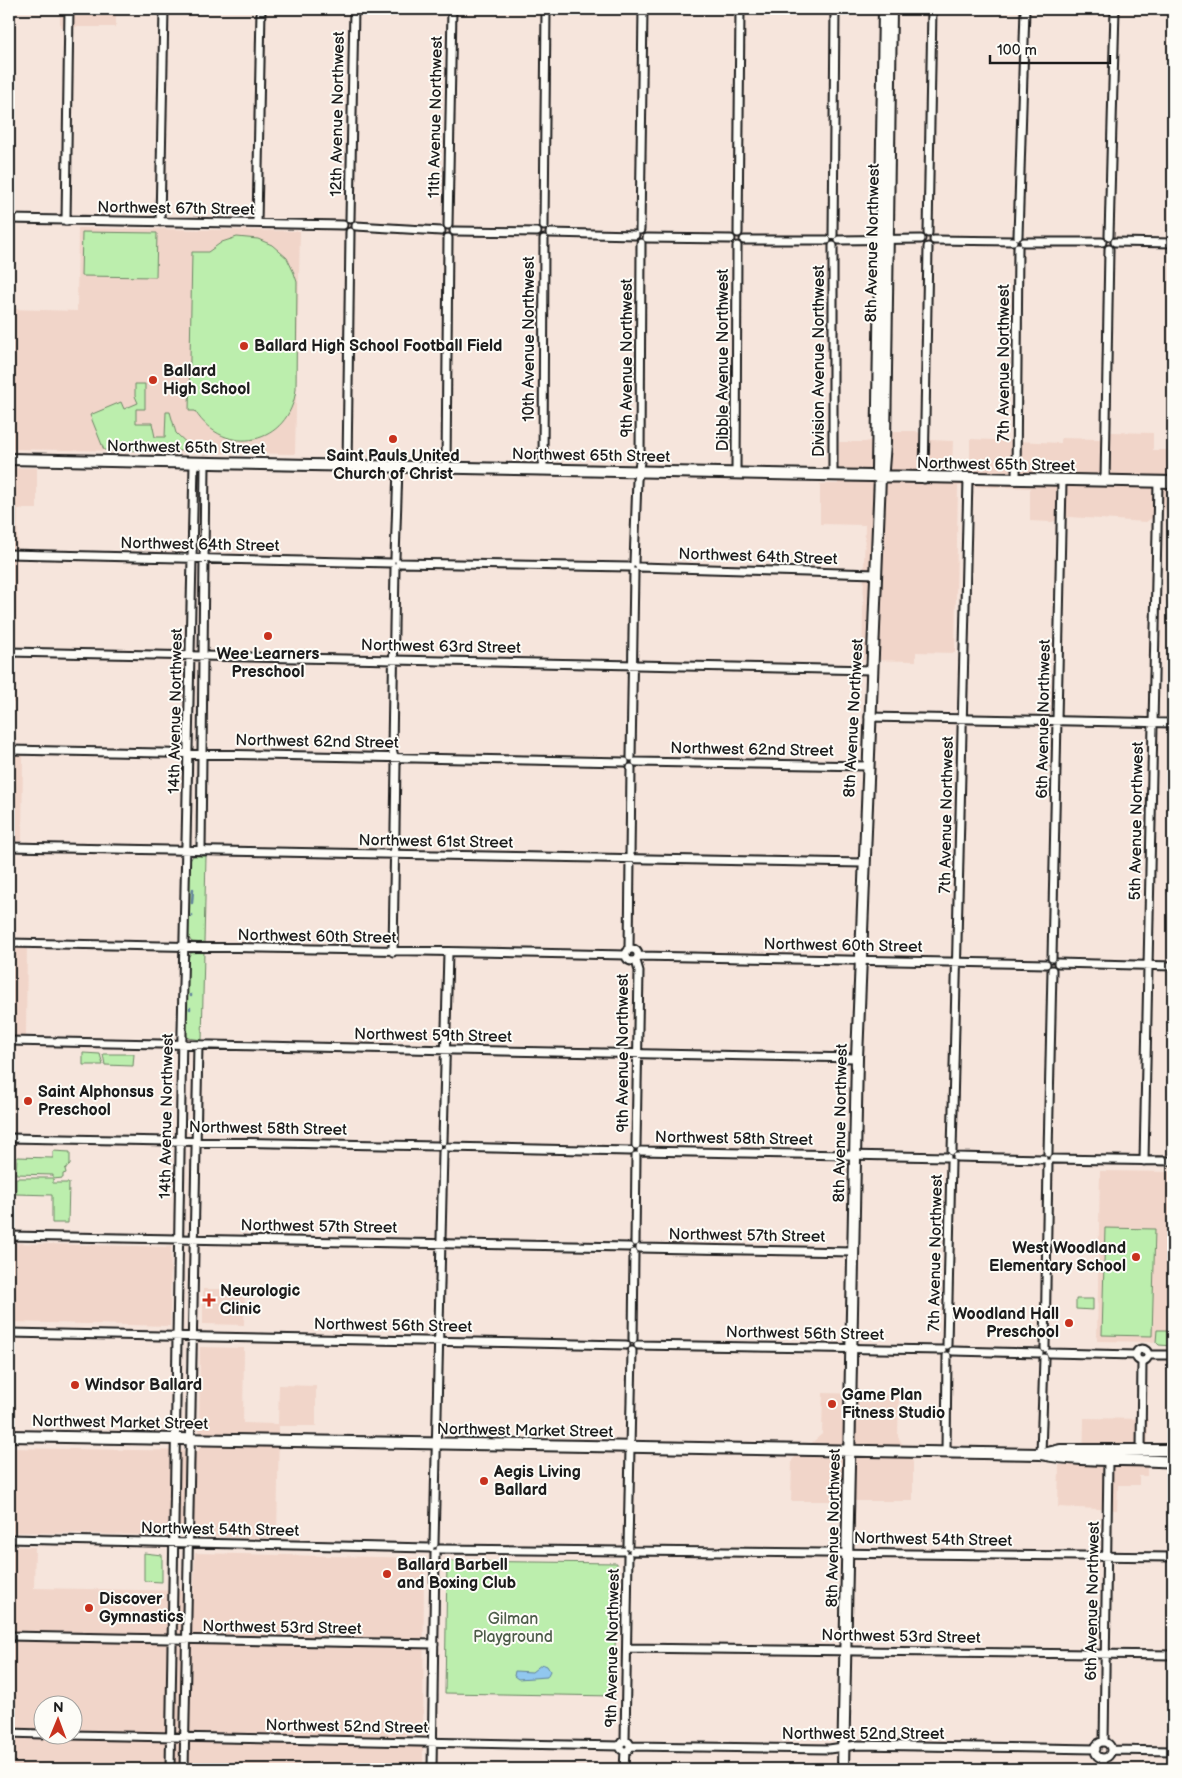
<svg xmlns="http://www.w3.org/2000/svg" width="1182" height="1778" font-family="'Balsamiq Sans',sans-serif">
<rect width="100%" height="100%" fill="#f6e5dc"/>
<filter id="ink" filterUnits="userSpaceOnUse"><feTurbulence type="fractalNoise" baseFrequency=".02" numOctaves="2"/><feDisplacementMap in="SourceGraphic" scale="10" xChannelSelector="R" yChannelSelector="G"/><feConvolveMatrix kernelMatrix="1 2 1 2 8 2 1 2 1" color-interpolation-filters="sRGB"/></filter>
<g filter="url(#ink)">
<!-- built -->
<path fill="#f1d5c9" fill-rule="evenodd" d="M60,9H154V12L116,11V27H60Z
M78,228L300,231L295,454L9,449V309L77,311Z
M895,431H916L931,440L953,441L952,468H970V439L1061,443V438L1099,439L1112,432L1153,433V450H1173V507H1168L1146,522L1070,517L1051,522L1030,521V488L958,486L955,653L916,652V661L862,660L865,525L820,524V484H838L839,442H866Z
M9,468H37V509H18L15,703H9Z
M9,754L23,755L22,841H10L9,938Z
M9,940H27L26,1036H9Z
M1100,1171L1173,1172V1346L1159,1345L1156,1342L1097,1341Z
M9,1243L171,1247L170,1326L9,1322Z
M203,1289H245L244,1325L203,1324Z
M200,1347L244,1348L243,1423L278,1424L279,1385L316,1386V1426H279L277,1538L9,1532V1448L199,1451Z
M823,1393L899,1395L898,1437L913,1462V1501H791L792,1460L822,1434Z
M1084,1418L1148,1419L1147,1476H1139V1485H1118L1117,1510L1058,1507L1059,1465H1083Z
M9,1546L35,1547L34,1588L194,1591L195,1553L424,1558L423,1769H9ZM42,1706H72V1736H42Z"/>
<!-- green -->
<path fill="#bceead" stroke="#6c8564" d="M82,232L157,233L156,277L81,276Z
M237,237L258,239L272,245L287,258L294,273L297,282L296,389C290,445 225,459 195,411H189L192,252H208L222,242Z
M135,384H145V409H136V423H152L155,437H165L166,412H170L176,433L195,451L104,450L90,415L121,402L124,409L138,403L135,396Z
M193,856H206L204,943L192,942L187,936L189,862Z
M204,952L202,1040L188,1038L186,1033L187,959L191,953Z
M83,1053L100,1054L103,1065H83Z
M103,1054H134L133,1066L105,1065Z
M53,1151L70,1152V1165L65,1169L66,1173L63,1174V1178L53,1179V1183H69L68,1223H52V1195L16,1194V1178H53V1175L16,1174L17,1157L53,1158Z
M1105,1228L1155,1229L1152,1336L1102,1335Z
M1076,1299H1093V1310L1076,1309Z
M1157,1330H1173V1346L1159,1345L1156,1342Z
M144,1553L162,1555V1582L144,1581Z
M447,1561L617,1563L614,1696L445,1693Z"/>
<!-- water -->
<path fill="#91c7ef" stroke="#62839b" d="M542,1664L547,1666L550,1671L547,1677L518,1679L514,1676L515,1671L532,1672Z"/>
<g fill="none" stroke-linecap="round" stroke-linejoin="round">
<!-- stream -->
<path stroke="#62839b" stroke-width="2.5" d="M192,903L193,889
M192,916V915
M191,996V995
M190,1009V1008"/>
<defs>
<path id="street" d="M9,219L343,225
M350,219L354,9
M66,221L69,9
M160,222L164,9
M257,223L261,9
M448,225L452,9
M356,226L441,231
M544,226L546,9
M640,230L643,9
M454,231L537,232
M550,233L635,235
M738,233L740,9
M928,233L932,9
M833,235L835,9
M1018,236L1025,9
M1109,236L1115,9
M647,238L731,239
M744,240H827
M839,240L921,239
M934,240L1013,241
M1024,242H1102
M1115,242L1173,243
M347,467L350,232
M446,468L448,238
M543,470L544,239
M736,474L737,246
M833,476V246
M924,479L928,247
M1016,480L1018,247
M1105,481L1109,249
M9,554L391,563
M395,558L398,468
M399,563L630,567
M634,563L637,480L640,462L641,243
M639,567L876,574
M9,652L872,670
M869,717L1173,723
M9,750L625,762
M631,757L634,572
M636,762L867,766
M9,847L863,863
M201,851L205,463
M9,943L626,955
M626 955a6 6 0 1 1 12 0a6 6 0 1 1-12 0Z
M629,949L631,768
M393,952L396,764L392,749L395,567
M639,956L1046,964
M1052,958L1062,481
M636,961L639,971L636,1145
M1058,963L1173,966
M9,1041L857,1058
M9,1138L437,1146
M443,1141L448,953
M448,1147L630,1151
M641,1151L947,1157
M952,1151L968,479
M1048,1153L1052,970
M957,1157L1043,1159
M1053,1159L1173,1161
M1144,1161L1158,482
M9,1236L629,1247
M635,1242L636,1156
M640,1248L853,1252
M9,1333L626,1345
M633,1339L634,1253
M638,1345L942,1350
M947,1345L951,1162
M1045,1348L1048,1163
M1136 1355a6 6 0 1 1 12 0a6 6 0 1 1-12 0Z
M953,1351L1039,1353
M1050,1353L1136,1355
M1148,1355H1173
M1141,1449L1142,1361
M946,1452L947,1356
M1041,1454L1044,1358
M9,1539L430,1548
M434,1544L443,1152
M628,1546L632,1351
M440,1549L623,1551
M633,1551L1173,1557
M9,1636L434,1644
M628,1648L1173,1655
M9,1733L42,1734
M72,1735L620,1746
M625,1741L628,1556
M620 1746a5 5 0 1 1 10 0a5 5 0 1 1-10 0Z
M1104,1742L1108,1461
M1095 1750a8 8 0 1 1 16 0a8 8 0 1 1-16 0Z
M630,1746L829,1749L857,1745L1096,1749
M1111,1750L1173,1751
M170,1769L182,1032L194,463
M184,1769L198,1045
M432,1769L435,1553
M624,1769L625,1751
M1103,1769V1758"/>
<path id="secondary" d="M9,459L1173,482
M880,477L877,469L884,9
M9,1436L1041,1454C1085,1463 1129,1458 1173,1462
M1047,1453L1060,1450H1173
M843,1769L857,1058L880,477L883,469L885,443L891,9"/>
</defs>
<!-- street casing -->
<use href="#street" stroke="#1c1c1c" stroke-width="11"/>
<!-- secondary casing -->
<use href="#secondary" stroke="#1c1c1c" stroke-width="14"/>
<!-- street -->
<use href="#street" stroke="#fdfcf7" stroke-width="7"/>
<!-- secondary -->
<use href="#secondary" stroke="#fdfcf7" stroke-width="10"/>
</g>
</g>
<!-- markers -->
<g fill="#c8321e" stroke="#fdfcf7" stroke-width="2">
<circle cx="244" cy="346" r="5"/>
<circle cx="153" cy="380" r="5"/>
<circle cx="393" cy="439" r="5"/>
<circle cx="268" cy="636" r="5"/>
<circle cx="28" cy="1101" r="5"/>
<circle cx="1136" cy="1257" r="5"/>
<path d="M206.5 1292.5h5v5h5v5h-5v5h-5v-5h-5v-5h5z"/>
<circle cx="1069" cy="1323" r="5"/>
<circle cx="75" cy="1385" r="5"/>
<circle cx="832" cy="1404" r="5"/>
<circle cx="484" cy="1481" r="5"/>
<circle cx="387" cy="1574" r="5"/>
<circle cx="89" cy="1608" r="5"/>
</g>
<g text-anchor="middle" dominant-baseline="central" stroke-width="4" stroke-linejoin="round" paint-order="stroke">
<!-- street labels -->
<g font-size="16" fill="#1c1c1c" stroke="#fdfcf7">
<text transform="translate(338 114) rotate(-89)">12th Avenue Northwest</text>
<text transform="translate(436 117) rotate(-89)">11th Avenue Northwest</text>
<text transform="translate(176 209) rotate(1)">Northwest 67th Street</text>
<text transform="translate(873 243) rotate(-89)">8th Avenue Northwest</text>
<text transform="translate(529 339) rotate(-90)">10th Avenue Northwest</text>
<text transform="translate(627 358) rotate(-90)">9th Avenue Northwest</text>
<text transform="translate(723 360) rotate(-90)">Dibble Avenue Northwest</text>
<text transform="translate(819 361) rotate(-90)">Division Avenue Northwest</text>
<text transform="translate(1004 363) rotate(-90)">7th Avenue Northwest</text>
<text transform="translate(186 448) rotate(1)">Northwest 65th Street</text>
<text transform="translate(591 456) rotate(1)">Northwest 65th Street</text>
<text transform="translate(996 465) rotate(1)">Northwest 65th Street</text>
<text transform="translate(200 545) rotate(1)">Northwest 64th Street</text>
<text transform="translate(758 557) rotate(2)">Northwest 64th Street</text>
<text transform="translate(441 647) rotate(1)">Northwest 63rd Street</text>
<text transform="translate(176 711) rotate(-89)">14th Avenue Northwest</text>
<text transform="translate(854 718) rotate(-87)">8th Avenue Northwest</text>
<text transform="translate(1044 719) rotate(-89)">6th Avenue Northwest</text>
<text transform="translate(317 742) rotate(1)">Northwest 62nd Street</text>
<text transform="translate(752 750) rotate(1)">Northwest 62nd Street</text>
<text transform="translate(947 815) rotate(-89)">7th Avenue Northwest</text>
<text transform="translate(1137 821) rotate(-89)">5th Avenue Northwest</text>
<text transform="translate(436 842) rotate(1)">Northwest 61st Street</text>
<text transform="translate(317 937) rotate(1)">Northwest 60th Street</text>
<text transform="translate(843 946) rotate(1)">Northwest 60th Street</text>
<text transform="translate(433 1036) rotate(1)">Northwest 59th Street</text>
<text transform="translate(623 1053) rotate(-90)">9th Avenue Northwest</text>
<text transform="translate(167 1116) rotate(-89)">14th Avenue Northwest</text>
<text transform="translate(841 1123) rotate(-89)">8th Avenue Northwest</text>
<text transform="translate(268 1129) rotate(1)">Northwest 58th Street</text>
<text transform="translate(734 1139) rotate(1)">Northwest 58th Street</text>
<text transform="translate(319 1227) rotate(1)">Northwest 57th Street</text>
<text transform="translate(747 1236) rotate(1)">Northwest 57th Street</text>
<text transform="translate(936 1253) rotate(-89)">7th Avenue Northwest</text>
<text transform="translate(393 1326) rotate(1)">Northwest 56th Street</text>
<text transform="translate(805 1334) rotate(1)">Northwest 56th Street</text>
<text transform="translate(120 1423) rotate(1)">Northwest Market Street</text>
<text transform="translate(525 1431) rotate(1)">Northwest Market Street</text>
<text transform="translate(834 1528) rotate(-89)">8th Avenue Northwest</text>
<text transform="translate(220 1530) rotate(1)">Northwest 54th Street</text>
<text transform="translate(933 1540) rotate(1)">Northwest 54th Street</text>
<text transform="translate(1093 1601) rotate(-89)">6th Avenue Northwest</text>
<text transform="translate(282 1628) rotate(1)">Northwest 53rd Street</text>
<text transform="translate(901 1637) rotate(1)">Northwest 53rd Street</text>
<text transform="translate(613 1648) rotate(-89)">9th Avenue Northwest</text>
<text transform="translate(347 1727) rotate(1)">Northwest 52nd Street</text>
<text x="863" y="1734">Northwest 52nd Street</text>
</g>
<!-- poi labels -->
<g font-size="16" font-weight="bold" fill="#1c1c1c" stroke="#fdfcf7" text-anchor="start">
<text x="254" y="346">Ballard High School Football Field</text>
<text x="163" y="371">Ballard<tspan x="163" dy="18">High School</tspan></text>
<text x="393" y="456" text-anchor="middle">Saint Pauls United<tspan x="393" dy="18">Church of Christ</tspan></text>
<text x="268" y="654" text-anchor="middle">Wee Learners<tspan x="268" dy="18">Preschool</tspan></text>
<text x="38" y="1092">Saint Alphonsus<tspan x="38" dy="18">Preschool</tspan></text>
<text x="1126" y="1248" text-anchor="end">West Woodland<tspan x="1126" dy="18">Elementary School</tspan></text>
<text x="220" y="1291">Neurologic<tspan x="220" dy="18">Clinic</tspan></text>
<text x="1059" y="1314" text-anchor="end">Woodland Hall<tspan x="1059" dy="18">Preschool</tspan></text>
<text x="85" y="1385">Windsor Ballard</text>
<text x="842" y="1395">Game Plan<tspan x="842" dy="18">Fitness Studio</tspan></text>
<text x="494" y="1472">Aegis Living<tspan x="494" dy="18">Ballard</tspan></text>
<text x="397" y="1565">Ballard Barbell<tspan x="397" dy="18">and Boxing Club</tspan></text>
<text x="99" y="1599">Discover<tspan x="99" dy="18">Gymnastics</tspan></text>
</g>
<!-- park labels -->
<g font-size="16" fill="#4c5b48" stroke="#fdfcf7">
<text x="513" y="1619">Gilman<tspan x="513" dy="18">Playground</tspan></text>
</g>
</g>
<!-- margin -->
<rect width="1182" height="1778" fill="none" stroke="#fdfcf7" stroke-width="30"/>
<rect x="15" y="15" width="1152" height="1748" fill="none" stroke="#1c1c1c" stroke-width="2" filter="url(#ink)"/>
<!-- north arrow -->
<g transform="translate(58 1720) rotate(1)"><circle r="24" fill="#fdfcf7" stroke="#a3a29f"/>
<path d="M0-4L9 19L0 12L-9 19Z" fill="#c8321e"/>
<text y="-8" font-size="14" font-weight="bold" text-anchor="middle" fill="#1c1c1c">N</text>
</g>
<!-- scale -->
<path d="M990 55v8h120v-8" fill="none" stroke="#1c1c1c" stroke-width="2.5"/>
<text x="997" y="55" font-size="15" fill="#1c1c1c" stroke="#fdfcf7" stroke-width="4" paint-order="stroke">100 m</text>
</svg>
